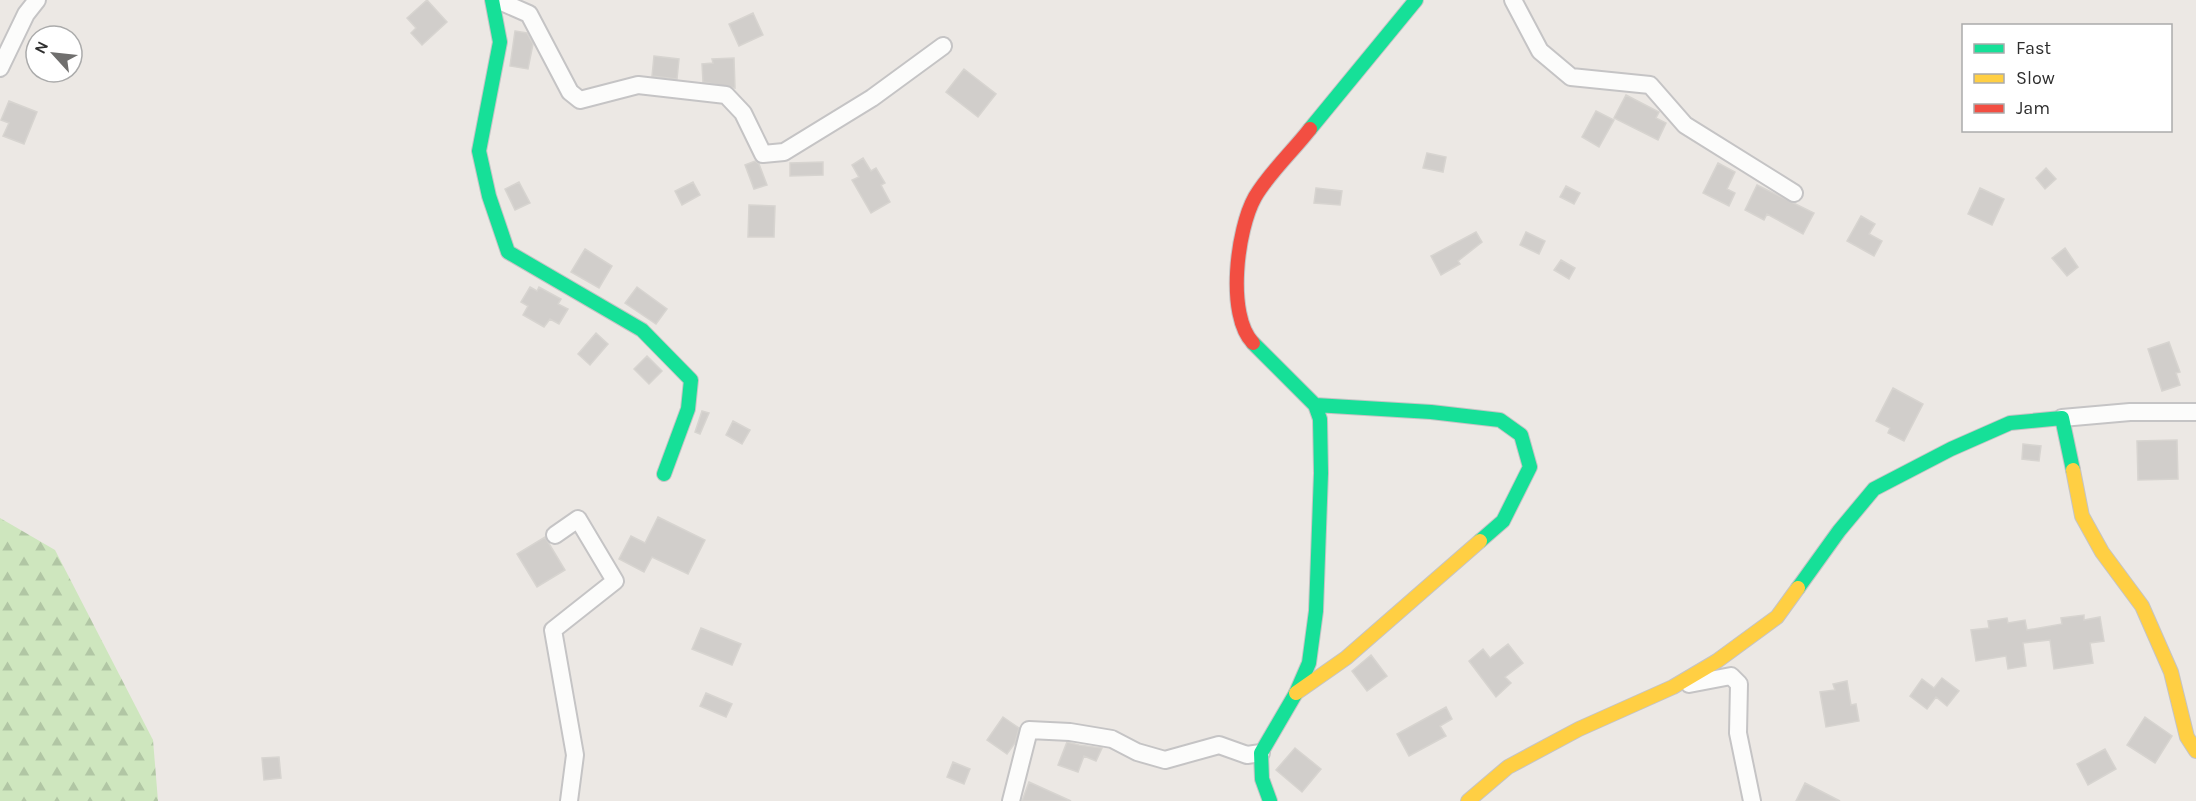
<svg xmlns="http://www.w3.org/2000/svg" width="2196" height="801" font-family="Karla,sans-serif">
<defs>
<pattern id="forest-firs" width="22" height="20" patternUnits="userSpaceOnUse" patternTransform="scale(1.5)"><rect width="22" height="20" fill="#cee6be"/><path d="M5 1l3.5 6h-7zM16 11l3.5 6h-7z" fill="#b1c6a4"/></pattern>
</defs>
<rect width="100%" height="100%" fill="#ece8e4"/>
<!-- forest -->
<path fill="url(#forest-firs)" d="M0,518L55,550L153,740L158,801H0Z"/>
<!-- building -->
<path fill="#d1cecb" stroke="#d7d4d0" stroke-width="1.5" d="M427,0L447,22L422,45L411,33L416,28L407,18Z
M753,13L763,35L739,46L729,24Z
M515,31L527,33L533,44L528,69L510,66Z
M654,56L679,59L677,79L652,76Z
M734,58L735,88L703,82L702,64L713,63L712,59Z
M964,69L996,94L978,117L946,92Z
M1626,95L1659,112L1656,118L1666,123L1658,140L1614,118Z
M9,101L37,112L24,144L3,136L9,123L1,120Z
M1596,111L1614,120L1599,147L1582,137Z
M1427,153L1446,157L1443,172L1423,168Z
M863,158L871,171L876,168L885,183L881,185L890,202L871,213L852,180L859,177L852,165Z
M755,161L759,164L767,185L754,189L745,165Z
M823,162V175L790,176V163Z
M1718,163L1735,172L1727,189L1735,193L1729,206L1703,193Z
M2046,168L2056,179L2045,189L2036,178Z
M519,182L530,203L515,210L505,189Z
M693,182L700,195L682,205L675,191Z
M1757,185L1814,213L1803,234L1767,214L1764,220L1745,210Z
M1566,186L1580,193L1574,204L1560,197Z
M1316,188L1342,191L1340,205L1314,203Z
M1980,188L2004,199L1992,225L1968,214Z
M749,205L775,206L774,237H748Z
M1861,216L1875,224L1869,234L1882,241L1874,256L1847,241Z
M1476,232L1482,242L1458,261L1460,264L1441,275L1431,256Z
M1526,232L1545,241L1539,254L1520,245Z
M2065,248L2078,267L2067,276L2052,258Z
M585,249L612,266L599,288L571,272Z
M1561,260L1575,268L1569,279L1554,270Z
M530,287L537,291L539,287L561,299L558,304L568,309L559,324L550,319L544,327L523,315L528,306L521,302Z
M637,287L667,309L656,324L625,303Z
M596,333L608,344L590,365L578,354Z
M2169,342L2180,372L2176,373L2180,385L2162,391L2148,349Z
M647,356L662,371L649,384L634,369Z
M1893,388L1923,404L1904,441L1888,433L1890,428L1876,421Z
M702,411L709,413L700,434L695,432Z
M733,421L750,430L742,444L726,435Z
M2177,440L2178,479L2138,480L2137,441Z
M2023,444L2041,446L2039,461L2022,459Z
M658,517L705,540L688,574L652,557L644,572L619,559L631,536L645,543Z
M545,537L565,570L537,587L517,554Z
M2084,615V620L2100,617L2104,641L2090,643L2093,663L2054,669L2050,640L2023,643L2026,666L2008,669L2006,656L1976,661L1971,630L1989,628L1988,621L2007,618L2008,623L2025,620L2027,630L2062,624L2061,618Z
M701,628L741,644L732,665L692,649Z
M1508,644L1523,663L1505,677L1511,683L1496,697L1469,661L1483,649L1490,658Z
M1371,655L1387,676L1367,691L1352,671Z
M1942,678L1959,691L1947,706L1936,697L1927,709L1910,696L1922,679L1934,688Z
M1847,681L1851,705L1856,704L1859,721L1826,727L1820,692L1835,690L1833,684Z
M706,693L732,704L726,717L700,706Z
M1446,707L1452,719L1440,726L1446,736L1409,756L1397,734Z
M1003,717L1019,728L1015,743L1007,754L987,740Z
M2145,717L2172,736L2155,763L2127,745Z
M1067,742L1079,745L1102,748L1096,761L1084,756L1078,772L1058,765Z
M1295,748L1321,769L1302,792L1276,770Z
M2105,749L2116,769L2088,785L2077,764Z
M279,757L281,778L264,780L262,758Z
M953,762L970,769L964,784L947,777Z
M1029,782L1071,801H1022Z
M1805,783L1840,801H1796Z"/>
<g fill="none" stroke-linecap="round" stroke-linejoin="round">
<defs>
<path id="street" d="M497,0L529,14L570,92L580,100L638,85L726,95L743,113L763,154L784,152L872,98L943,46
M1513,0L1540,51L1571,77L1650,85L1685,125L1794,193
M0,68L26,14L37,0
M2062,418L2130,412H2196
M555,535L578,519L615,581L553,630L575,755L569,801
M1689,684L1731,676L1739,684L1738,733L1752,801
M1011,801L1029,730L1070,732L1112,739L1137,752L1165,760L1219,745L1247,755L1261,753"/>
<path id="fast" d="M492,0L500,42L479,151L489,196L508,252L642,330L691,380L688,409L664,474
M1310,129L1416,0
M1253,343L1315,405L1320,419L1321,473L1316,611L1309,663L1296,693L1261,753L1262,779L1270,801
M1315,405L1431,412L1500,420L1521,435L1530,467L1503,521L1480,541
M1798,588L1839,531L1874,489L1951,449L2010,423L2062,418L2073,470"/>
<path id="slow" d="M2073,470L2082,516L2102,552L2142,606L2171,672L2187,737L2196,751
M1296,693L1346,658L1480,541
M1468,801L1508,767L1579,729L1673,687L1717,661L1777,617L1798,588"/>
<path id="jam" d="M1253,343C1226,315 1237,229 1255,197C1269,173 1293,151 1310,129"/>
</defs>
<!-- street casing -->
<use href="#street" stroke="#c5c4c5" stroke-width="20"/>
<!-- fast casing -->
<use href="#fast" stroke="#c5c4c5" stroke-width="16"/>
<!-- slow casing -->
<use href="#slow" stroke="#c5c4c5" stroke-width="16"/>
<!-- jam casing -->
<use href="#jam" stroke="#c5c4c5" stroke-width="16"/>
<!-- street -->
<use href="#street" stroke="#fcfcfb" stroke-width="16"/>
<!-- fast -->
<use href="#fast" stroke="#16e098" stroke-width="14"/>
<!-- slow -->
<use href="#slow" stroke="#ffcf43" stroke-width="14"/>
<!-- jam -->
<use href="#jam" stroke="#f24e42" stroke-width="14"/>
</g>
<!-- legend -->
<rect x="1962" y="24" width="210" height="108" fill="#ffffff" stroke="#ababab" stroke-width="1.5"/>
<rect x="1974" y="44" width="30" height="9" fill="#16e098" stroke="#ababab" stroke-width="1.5"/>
<text x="2016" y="54" font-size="18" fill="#2e2e2e">Fast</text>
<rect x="1974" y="74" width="30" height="9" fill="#ffcf43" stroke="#ababab" stroke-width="1.5"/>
<text x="2016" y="84" font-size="18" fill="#2e2e2e">Slow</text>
<rect x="1974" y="104" width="30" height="9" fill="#f24e42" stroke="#ababab" stroke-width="1.5"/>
<text x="2016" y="114" font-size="18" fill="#2e2e2e">Jam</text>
<!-- north arrow -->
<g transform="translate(54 54) rotate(297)"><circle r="28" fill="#ffffff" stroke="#ababab" stroke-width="1.5"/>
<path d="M0-4.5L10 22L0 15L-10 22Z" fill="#706f6e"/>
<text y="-9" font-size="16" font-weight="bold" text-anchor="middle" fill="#2e2e2e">N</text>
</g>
</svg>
